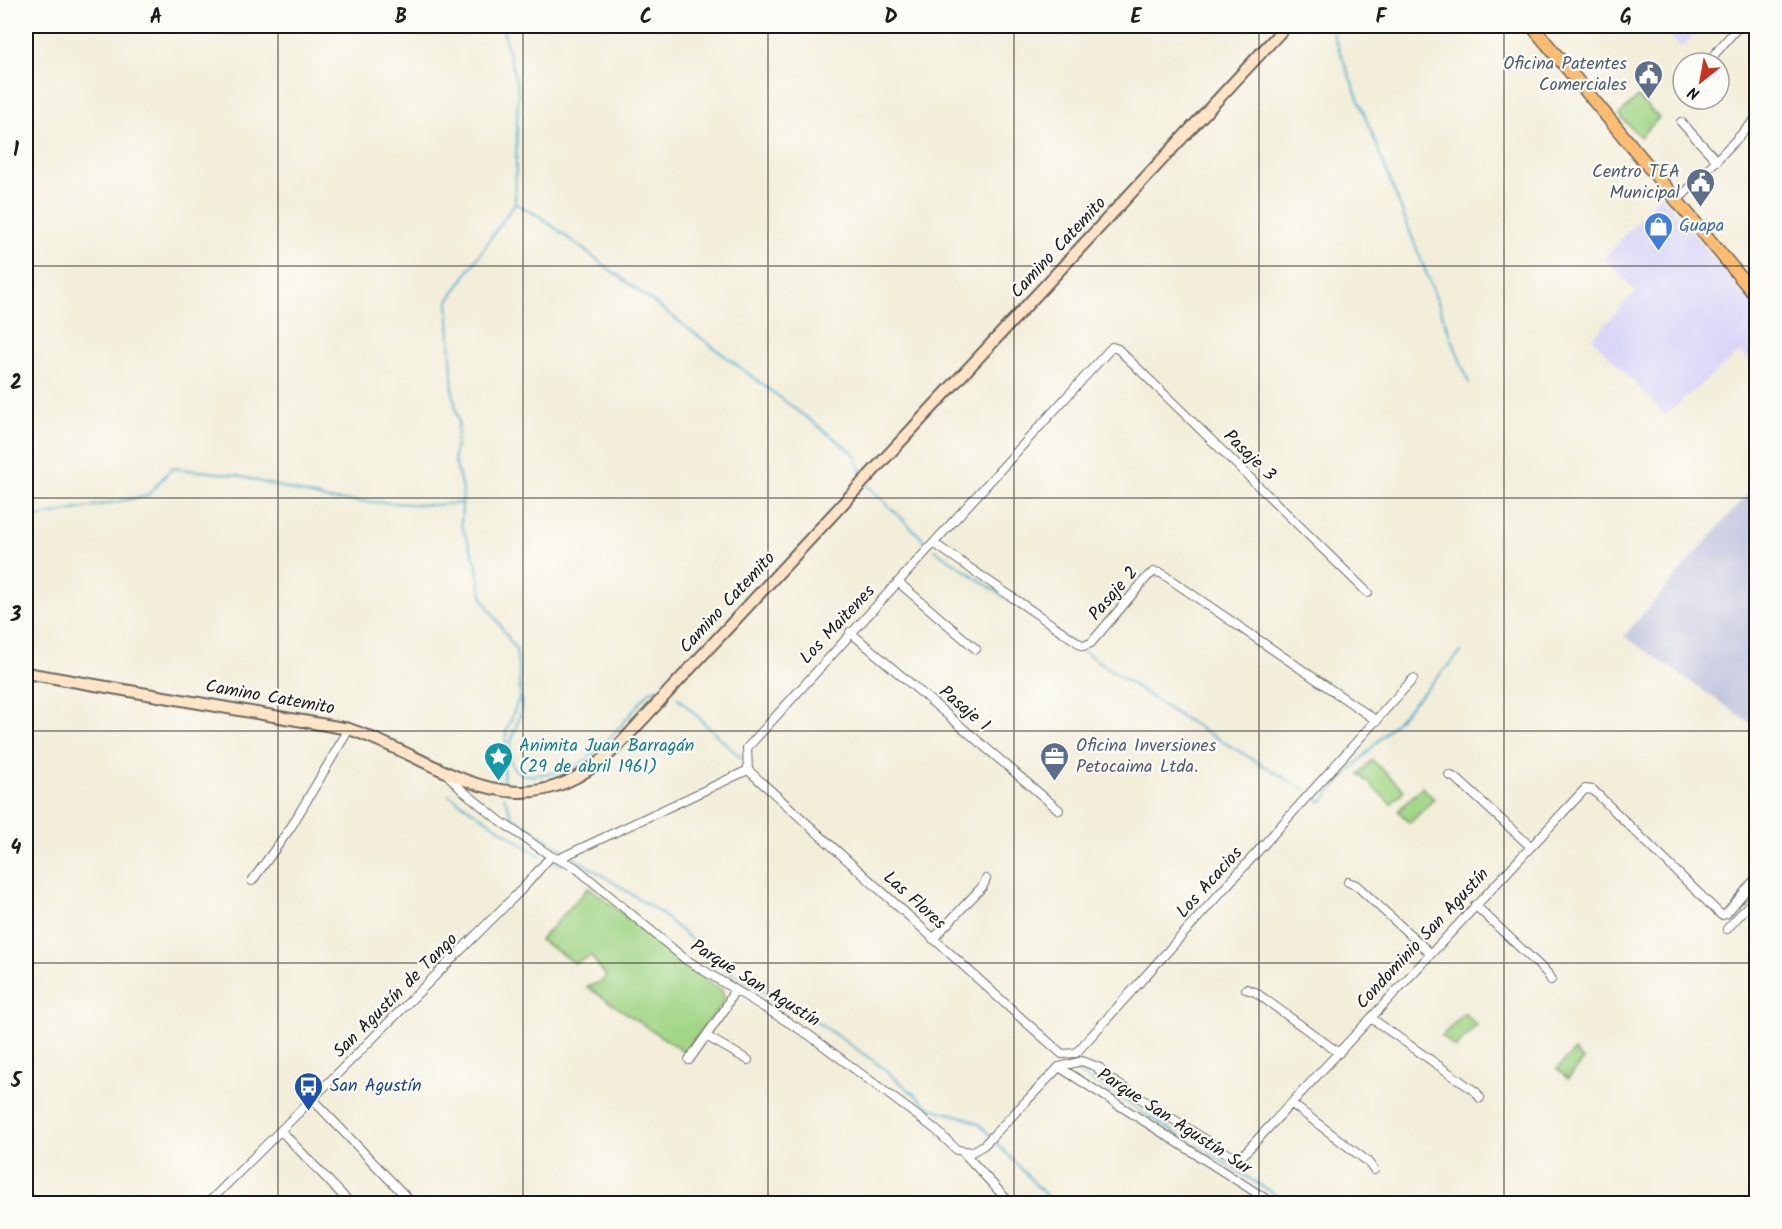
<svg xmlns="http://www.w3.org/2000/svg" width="1782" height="1229" font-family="Kalam,sans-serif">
<rect width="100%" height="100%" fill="#fdfcf7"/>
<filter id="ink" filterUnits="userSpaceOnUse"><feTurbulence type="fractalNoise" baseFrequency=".0167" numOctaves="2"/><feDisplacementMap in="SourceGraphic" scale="12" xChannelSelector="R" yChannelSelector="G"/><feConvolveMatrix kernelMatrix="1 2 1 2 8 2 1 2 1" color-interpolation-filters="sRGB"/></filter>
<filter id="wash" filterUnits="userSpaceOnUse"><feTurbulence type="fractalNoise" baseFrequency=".008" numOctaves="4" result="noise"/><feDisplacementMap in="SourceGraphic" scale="24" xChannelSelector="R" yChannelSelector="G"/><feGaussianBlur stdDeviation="1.35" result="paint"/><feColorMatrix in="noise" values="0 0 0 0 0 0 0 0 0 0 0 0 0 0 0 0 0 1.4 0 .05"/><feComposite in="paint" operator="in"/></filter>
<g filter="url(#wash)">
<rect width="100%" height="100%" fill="#f2eed9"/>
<!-- built -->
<path fill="#dad6f7" d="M1659,26H1701L1682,48Z
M1661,195L1756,309V369L1741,351L1665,415L1592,338L1636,291L1604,258Z"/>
<!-- industrial -->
<path fill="#c0c2dd" d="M1756,484V727L1624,636Z"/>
<!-- green -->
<path fill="#a1d686" stroke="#5e7951" stroke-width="1.5" d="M1638,97L1659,118L1640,137L1619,115Z
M1372,760L1404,790L1391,804L1359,774Z
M1422,787L1434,799L1410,823L1398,811Z
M589,887L700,975L722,990L725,1001L684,1052L587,987L603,981L606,976L591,956L575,963L540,940Z
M1464,1013L1477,1025L1455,1048L1442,1036Z
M1574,1051L1584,1060L1568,1079L1557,1069Z"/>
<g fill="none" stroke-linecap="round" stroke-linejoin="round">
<!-- stream -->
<path stroke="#4dabcc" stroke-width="2" d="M502,26L518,90L515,203L448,301L453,393L459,423L454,458L463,491L461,524L476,562L483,599L516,650L519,674L520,696L506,732L503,786
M1330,26L1469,383
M515,203L539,216L855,454L862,474
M866,484L927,543
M26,519L147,496L172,468L235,475L330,500L432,505L462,503
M935,550L1074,644
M1079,648L1176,714L1305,790
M520,696C527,718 503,741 511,763C515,773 525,776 534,775C545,774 556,773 566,770C596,761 630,714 650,691L660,688
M678,698L742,759
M449,795L542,857
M504,796L512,816L567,852
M1316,798L1321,802L1461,652
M571,855L659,912L727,970L814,1020L878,1064L932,1109L967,1118L980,1125L990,1135
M554,862L563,865
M1072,1069L1291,1204
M993,1139L1054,1204"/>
</g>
</g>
<g filter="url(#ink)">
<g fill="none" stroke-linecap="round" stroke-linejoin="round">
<defs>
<path id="minor" d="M1752,26L1756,29
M1707,63L1739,26
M1681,122L1717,161
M1677,201L1756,119
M935,544L1083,646L1091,643L1148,576L1154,572L1161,573L1377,721
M898,582L976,649
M850,632L1059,810
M748,770L1020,1017L1062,1054L1076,1053L1413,679
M748,770L747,748L1112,347L1118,349L1368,593
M447,774L462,790L500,821L551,856L575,867L685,959L809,1035L935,1129L957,1150L972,1152L984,1145L1059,1067L1082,1061L1100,1068
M1449,775L1457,779L1530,846
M558,859L748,770
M252,881L291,827L349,729
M1348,882L1356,885L1431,954
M1475,905L1547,973L1551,980
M1727,929L1756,897
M933,939L983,886L986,879
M1246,989L1255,992L1339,1053
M1371,1018L1476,1092L1480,1098
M706,1036L748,1060
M689,1060L725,1009L734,990
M1059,1067L1274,1204
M1097,1067L1102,1074L1228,1154L1241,1157L1585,789L1593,790L1721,915L1726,914L1756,878
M313,1100L413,1204
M1292,1104L1367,1161L1374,1170
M281,1131L351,1204
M963,1152L1011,1204
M207,1204L525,886L551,856"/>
<path id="secondary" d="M26,673L349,729C451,764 518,842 619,745L1286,26"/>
<path id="primary" d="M1532,26L1756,296"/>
</defs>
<!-- minor casing -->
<use href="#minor" stroke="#67665e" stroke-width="10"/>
<!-- secondary casing -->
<use href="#secondary" stroke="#67665e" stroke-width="14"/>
<!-- primary casing -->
<use href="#primary" stroke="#67665e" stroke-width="15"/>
<!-- minor -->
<use href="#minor" stroke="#fff" stroke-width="8"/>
<!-- secondary -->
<use href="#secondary" stroke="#ffe4c6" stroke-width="10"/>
<!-- primary -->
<use href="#primary" stroke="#febc70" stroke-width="12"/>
</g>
</g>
<!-- grid -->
<path fill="none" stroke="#1c1c1c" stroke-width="1.5" stroke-opacity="0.55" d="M278,26V1204M523,26V1204M768,26V1204M1014,26V1204M1259,26V1204M1504,26V1204M26,266H1756M26,498H1756M26,731H1756M26,963H1756"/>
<!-- icons -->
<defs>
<symbol id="civic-pin" viewBox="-11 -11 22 30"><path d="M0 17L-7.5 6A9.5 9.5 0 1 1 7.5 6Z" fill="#5c6f8a" stroke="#fdfcf7"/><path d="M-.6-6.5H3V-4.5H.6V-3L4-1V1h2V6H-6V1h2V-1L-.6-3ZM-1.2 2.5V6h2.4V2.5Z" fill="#fff"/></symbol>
<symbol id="shop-pin" viewBox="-11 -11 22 30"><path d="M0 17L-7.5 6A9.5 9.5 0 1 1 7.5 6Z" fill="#3f7fe0" stroke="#fdfcf7"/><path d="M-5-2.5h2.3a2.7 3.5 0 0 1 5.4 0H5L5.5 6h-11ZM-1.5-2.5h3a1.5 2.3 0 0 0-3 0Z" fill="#fff"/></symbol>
<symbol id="sight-pin" viewBox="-11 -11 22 30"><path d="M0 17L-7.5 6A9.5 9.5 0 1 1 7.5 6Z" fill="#0f9aa8" stroke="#fdfcf7"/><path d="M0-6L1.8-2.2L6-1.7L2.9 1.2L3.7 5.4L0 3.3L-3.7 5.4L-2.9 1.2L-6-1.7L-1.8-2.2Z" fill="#fff"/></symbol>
<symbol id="office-pin" viewBox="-11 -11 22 30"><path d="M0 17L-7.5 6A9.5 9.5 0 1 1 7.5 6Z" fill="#5c6f8a" stroke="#fdfcf7"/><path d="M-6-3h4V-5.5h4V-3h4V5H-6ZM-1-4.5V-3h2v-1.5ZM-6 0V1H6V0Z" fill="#fff"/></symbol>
<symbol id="bus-pin" viewBox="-11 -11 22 30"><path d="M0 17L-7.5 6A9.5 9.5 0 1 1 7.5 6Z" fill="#1a4fb4" stroke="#fdfcf7"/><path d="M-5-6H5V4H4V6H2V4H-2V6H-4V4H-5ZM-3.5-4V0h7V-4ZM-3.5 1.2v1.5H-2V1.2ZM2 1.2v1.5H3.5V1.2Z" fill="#fff"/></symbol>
</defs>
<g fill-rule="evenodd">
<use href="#civic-pin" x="1632" y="58" width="33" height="45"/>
<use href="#civic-pin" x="1684" y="166" width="33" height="45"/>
<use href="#shop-pin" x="1642" y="210" width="33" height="45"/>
<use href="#sight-pin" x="482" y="740" width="33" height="45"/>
<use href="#office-pin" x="1038" y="740" width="33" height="45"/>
<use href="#bus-pin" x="292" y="1070" width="33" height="45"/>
</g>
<g text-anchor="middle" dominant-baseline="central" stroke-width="4.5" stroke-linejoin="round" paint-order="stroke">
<!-- service labels -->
<g font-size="18" fill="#4e5e75" stroke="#fdfcf7" text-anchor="end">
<text x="1627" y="64">Oficina Patentes<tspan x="1627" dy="21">Comerciales</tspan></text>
<text x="1680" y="172">Centro TEA<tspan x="1680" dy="21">Municipal</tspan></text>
<text x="1076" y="746" text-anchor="start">Oficina Inversiones<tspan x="1076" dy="21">Petocaima Ltda.</tspan></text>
</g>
<!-- shop labels -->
<g font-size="18" fill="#366cbe" stroke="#fdfcf7" text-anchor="start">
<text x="1679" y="226">Guapa</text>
</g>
<!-- street labels -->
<g font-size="18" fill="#1c1c1c" stroke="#fdfcf7">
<text transform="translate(1059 248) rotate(-47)">Camino Catemito</text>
<text transform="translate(1249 456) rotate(44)">Pasaje 3</text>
<text transform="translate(1114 594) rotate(-49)">Pasaje 2</text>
<text transform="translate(728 603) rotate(-47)">Camino Catemito</text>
<text transform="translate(838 625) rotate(-47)">Los Maitenes</text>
<text transform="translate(270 698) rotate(10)">Camino Catemito</text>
<text transform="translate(964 709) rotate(40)">Pasaje 1</text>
<text transform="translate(1210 883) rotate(-48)">Los Acacios</text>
<text transform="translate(914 901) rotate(42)">Las Flores</text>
<text transform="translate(1423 939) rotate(-47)">Condominio San Agustín</text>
<text transform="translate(755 984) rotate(32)">Parque San Agustín</text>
<text transform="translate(396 996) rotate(-45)">San Agustín de Tango</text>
<text transform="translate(1174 1122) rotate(33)">Parque San Agustín Sur</text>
</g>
<!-- culture labels -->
<g font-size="18" fill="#0d838f" stroke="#fdfcf7" text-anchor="start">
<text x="519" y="746">Animita Juan Barragán<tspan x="519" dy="21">(29 de abril 1961)</tspan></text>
</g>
<!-- transit labels -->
<g font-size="18" fill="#164399" stroke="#fdfcf7" text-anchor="start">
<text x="330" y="1086">San Agustín</text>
</g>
</g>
<!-- margin -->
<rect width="1782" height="1229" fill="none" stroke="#fdfcf7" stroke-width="66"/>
<!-- north arrow -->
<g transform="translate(1701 81) rotate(211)"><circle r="28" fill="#fdfcf7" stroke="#a3a29f" stroke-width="1.5"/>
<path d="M0-4.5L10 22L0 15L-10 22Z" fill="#c8321e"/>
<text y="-9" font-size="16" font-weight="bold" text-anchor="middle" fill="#1c1c1c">N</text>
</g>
<rect x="33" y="33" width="1716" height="1163" fill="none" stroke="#1c1c1c" stroke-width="2"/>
<g font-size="20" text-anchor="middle" font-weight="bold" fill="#1c1c1c">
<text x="156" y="23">A</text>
<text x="401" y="23">B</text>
<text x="646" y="23">C</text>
<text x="891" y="23">D</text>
<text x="1136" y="23">E</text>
<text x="1381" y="23">F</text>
<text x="1626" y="23">G</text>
<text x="16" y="156">1</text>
<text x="16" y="389">2</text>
<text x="16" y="621">3</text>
<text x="16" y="854">4</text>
<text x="16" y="1087">5</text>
</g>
</svg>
